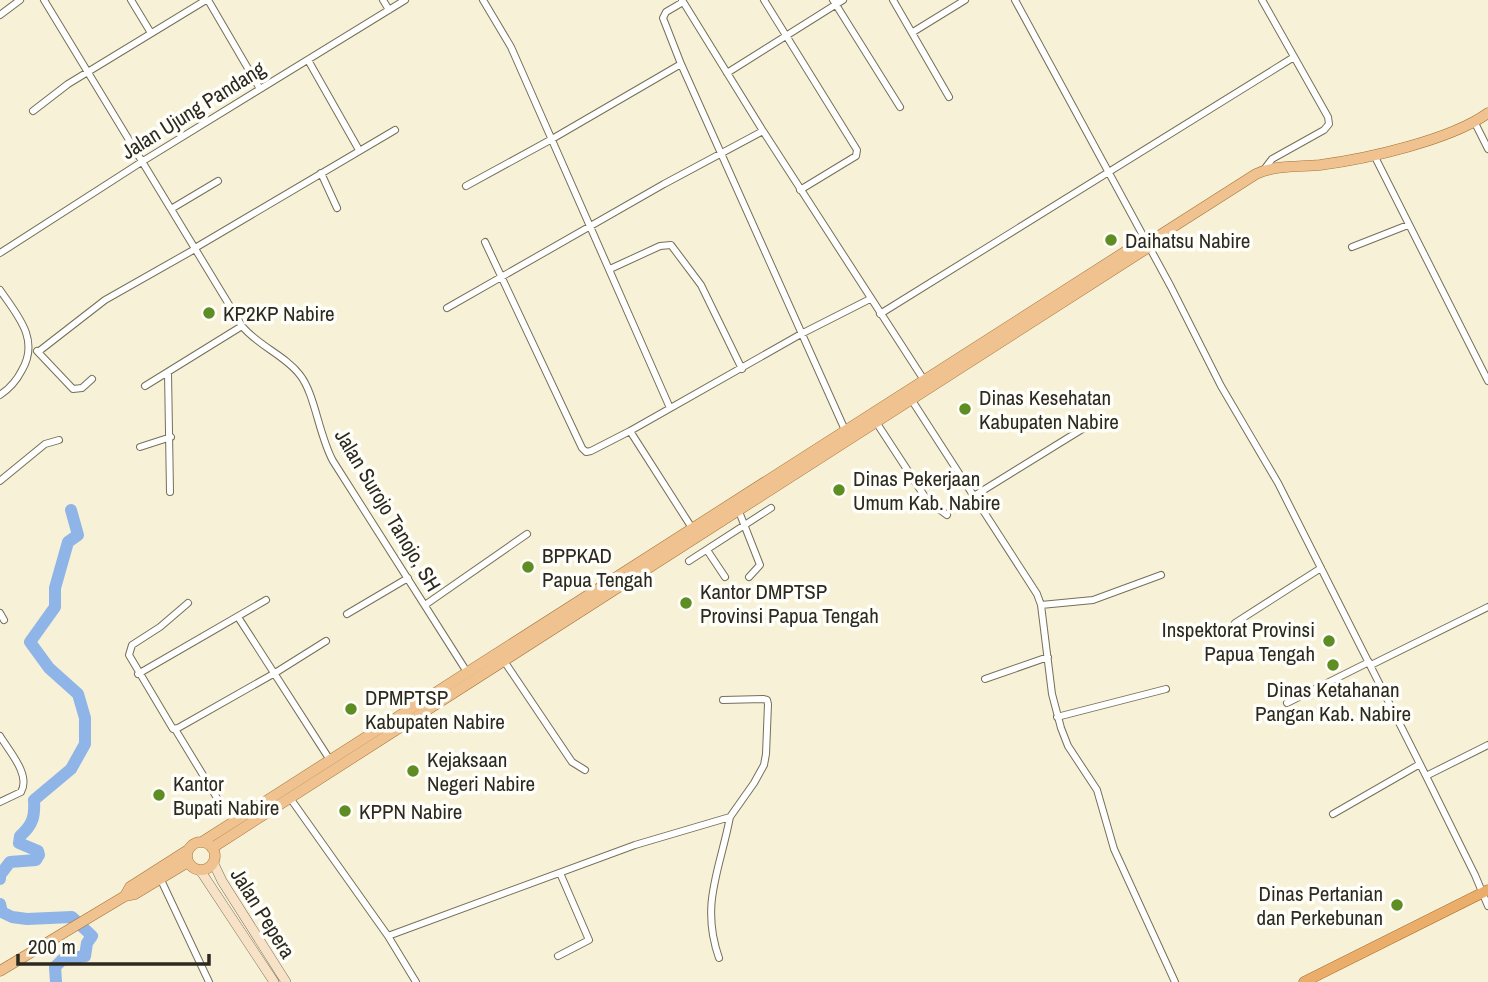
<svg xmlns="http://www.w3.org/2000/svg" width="1488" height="982" font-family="'Archivo Narrow',sans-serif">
<rect width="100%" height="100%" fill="#f7f1d7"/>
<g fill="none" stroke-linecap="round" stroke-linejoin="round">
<!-- river -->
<path stroke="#8fb4e8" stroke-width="12" d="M0,879V875L10,862L36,860L39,855L38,851L19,843L20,836C33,825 35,816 34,800L71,769L85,744V718L78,694L49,668L30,642L55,607V588L68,542L78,535L71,510
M0,904L2,912L12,917L27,919L72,917L92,936L87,943L85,956L62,960L55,967L56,982"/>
<defs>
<path id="minor" d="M44,0L242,326C258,346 285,355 300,375C315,394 319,436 333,461L467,672
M131,0L151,33
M208,0L260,89
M383,0L389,10
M483,0L511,47L670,408
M682,0L763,131
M764,0L857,150L856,156L800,190
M833,0L900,107
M893,0L949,97
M1015,0L1171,287L1221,386L1278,483L1426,776L1475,875L1488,906
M1262,0L1328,117L1329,124L1324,130L1272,159L1263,171
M0,15L20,0
M913,32L965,0
M308,60L359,150
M681,64L663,18L666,12L683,2
M727,73L843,0
M33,111L68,84L206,0
M1475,123L1488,149
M1374,155L1488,381
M321,173L337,208
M466,186L552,139L681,64L845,430
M171,209L218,181
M485,242L582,448L586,452L591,451L630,431L692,528
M1352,247L1408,225
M195,248L395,130
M0,253L143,161L405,0
M610,269L660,246L671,245L701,285L742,369
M0,290C17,315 40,339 22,370C17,380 9,389 0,395
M447,308L664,184L763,131L924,380
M880,314L1294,57
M37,351L73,389L82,388L92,379
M38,352L105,300L195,249
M168,372L170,492
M145,386L242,326
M911,399L1037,594L1041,605L1052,694L1061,728L1068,746L1097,790L1114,849L1175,982
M876,422L927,500L947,515
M630,431L801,334L870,299
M140,447L171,437
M0,481L45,444L59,440
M974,496L1084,428
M738,509L760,565L749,577
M707,550L725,577
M689,561L771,508
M188,603L160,627L132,645L129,655L173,729L178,728L275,673L326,641
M425,605L527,534
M1041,605L1093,600L1161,575
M0,613L4,620
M347,614L408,578
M238,617L330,760
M1235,623L1321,568
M504,661L572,762L585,770
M1371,665L1488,607
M138,674L266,600
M985,679L1048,657
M1287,703L1369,662
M1057,717L1166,689
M175,729L217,798
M0,736C9,751 31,775 21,792L0,802
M1426,776L1488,745
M290,798L388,936L416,982
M1333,814L1420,764
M161,880L209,982
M388,936L635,845L730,817L754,783L764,765L766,754L768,704L767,700L763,699L723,700
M558,956L589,940L560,873
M719,958C700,904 720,870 730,817"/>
<path id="secondary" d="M213,862L222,881L286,982
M200,870L274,982"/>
<path id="primary" d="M202,842L1145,239H1154
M187 856a14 14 0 1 1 28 0a14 14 0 1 1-28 0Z
M212,848L1149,247L1154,239L1256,174C1275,165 1300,167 1320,165C1366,159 1451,140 1488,113
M125,896L130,887L188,850
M0,971L125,896L135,894L188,862"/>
<path id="trunk" d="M1304,982L1488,890"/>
</defs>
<!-- minor casing -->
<use href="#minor" stroke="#757059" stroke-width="8"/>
<!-- secondary casing -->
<use href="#secondary" stroke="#757059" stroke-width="10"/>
<!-- primary casing -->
<use href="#primary" stroke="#a47337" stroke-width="11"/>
<!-- trunk casing -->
<use href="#trunk" stroke="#a47337" stroke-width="11"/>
<!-- minor -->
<use href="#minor" stroke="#fff" stroke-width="6"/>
<!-- secondary -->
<use href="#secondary" stroke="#f7e1c7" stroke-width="9"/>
<!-- primary -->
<use href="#primary" stroke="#efc28f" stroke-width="10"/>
<!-- trunk -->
<use href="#trunk" stroke="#eaae6a" stroke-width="10"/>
</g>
<!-- markers -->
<g fill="#5d8d23" stroke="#fffef9" stroke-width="2.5">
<circle cx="1111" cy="240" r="7"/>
<circle cx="209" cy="313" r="7"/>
<circle cx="965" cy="409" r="7"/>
<circle cx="839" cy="490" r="7"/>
<circle cx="528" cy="567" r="7"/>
<circle cx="686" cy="603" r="7"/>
<circle cx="1329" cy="641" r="7"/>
<circle cx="1333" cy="665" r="7"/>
<circle cx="351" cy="709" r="7"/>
<circle cx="413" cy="771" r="7"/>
<circle cx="159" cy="795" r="7"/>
<circle cx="345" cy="811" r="7"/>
<circle cx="1397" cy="905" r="7"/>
</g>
<g text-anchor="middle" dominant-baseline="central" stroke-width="7" stroke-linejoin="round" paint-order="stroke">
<!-- street labels -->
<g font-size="21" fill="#2c2a20" stroke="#fffef9">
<text transform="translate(193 110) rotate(-32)">Jalan Ujung Pandang</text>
<text transform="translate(388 510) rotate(59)">Jalan Surojo Tanojo, SH</text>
<text transform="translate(263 913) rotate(58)">Jalan Pepera</text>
</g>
<!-- poi labels -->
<g font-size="21" fill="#2c2a20" stroke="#fffef9" text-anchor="start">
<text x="1125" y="240">Daihatsu Nabire</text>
<text x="223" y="313">KP2KP Nabire</text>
<text x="979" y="397">Dinas Kesehatan<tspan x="979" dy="24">Kabupaten Nabire</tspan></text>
<text x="853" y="478">Dinas Pekerjaan<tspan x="853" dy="24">Umum Kab. Nabire</tspan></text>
<text x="542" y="555">BPPKAD<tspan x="542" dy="24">Papua Tengah</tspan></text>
<text x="700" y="591">Kantor DMPTSP<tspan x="700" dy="24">Provinsi Papua Tengah</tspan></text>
<text x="1315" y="629" text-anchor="end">Inspektorat Provinsi<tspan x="1315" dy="24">Papua Tengah</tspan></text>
<text x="1333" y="689" text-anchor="middle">Dinas Ketahanan<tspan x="1333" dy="24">Pangan Kab. Nabire</tspan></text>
<text x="365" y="697">DPMPTSP<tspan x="365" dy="24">Kabupaten Nabire</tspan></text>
<text x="427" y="759">Kejaksaan<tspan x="427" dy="24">Negeri Nabire</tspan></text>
<text x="173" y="783">Kantor<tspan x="173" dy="24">Bupati Nabire</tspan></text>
<text x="359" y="811">KPPN Nabire</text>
<text x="1383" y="893" text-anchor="end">Dinas Pertanian<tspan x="1383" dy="24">dan Perkebunan</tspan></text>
</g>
</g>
<!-- scale -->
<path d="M18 954v10h191v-10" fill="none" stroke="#2c2a20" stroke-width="3.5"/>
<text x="28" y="954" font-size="21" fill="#2c2a20" stroke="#fffef9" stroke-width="5" paint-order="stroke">200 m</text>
</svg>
